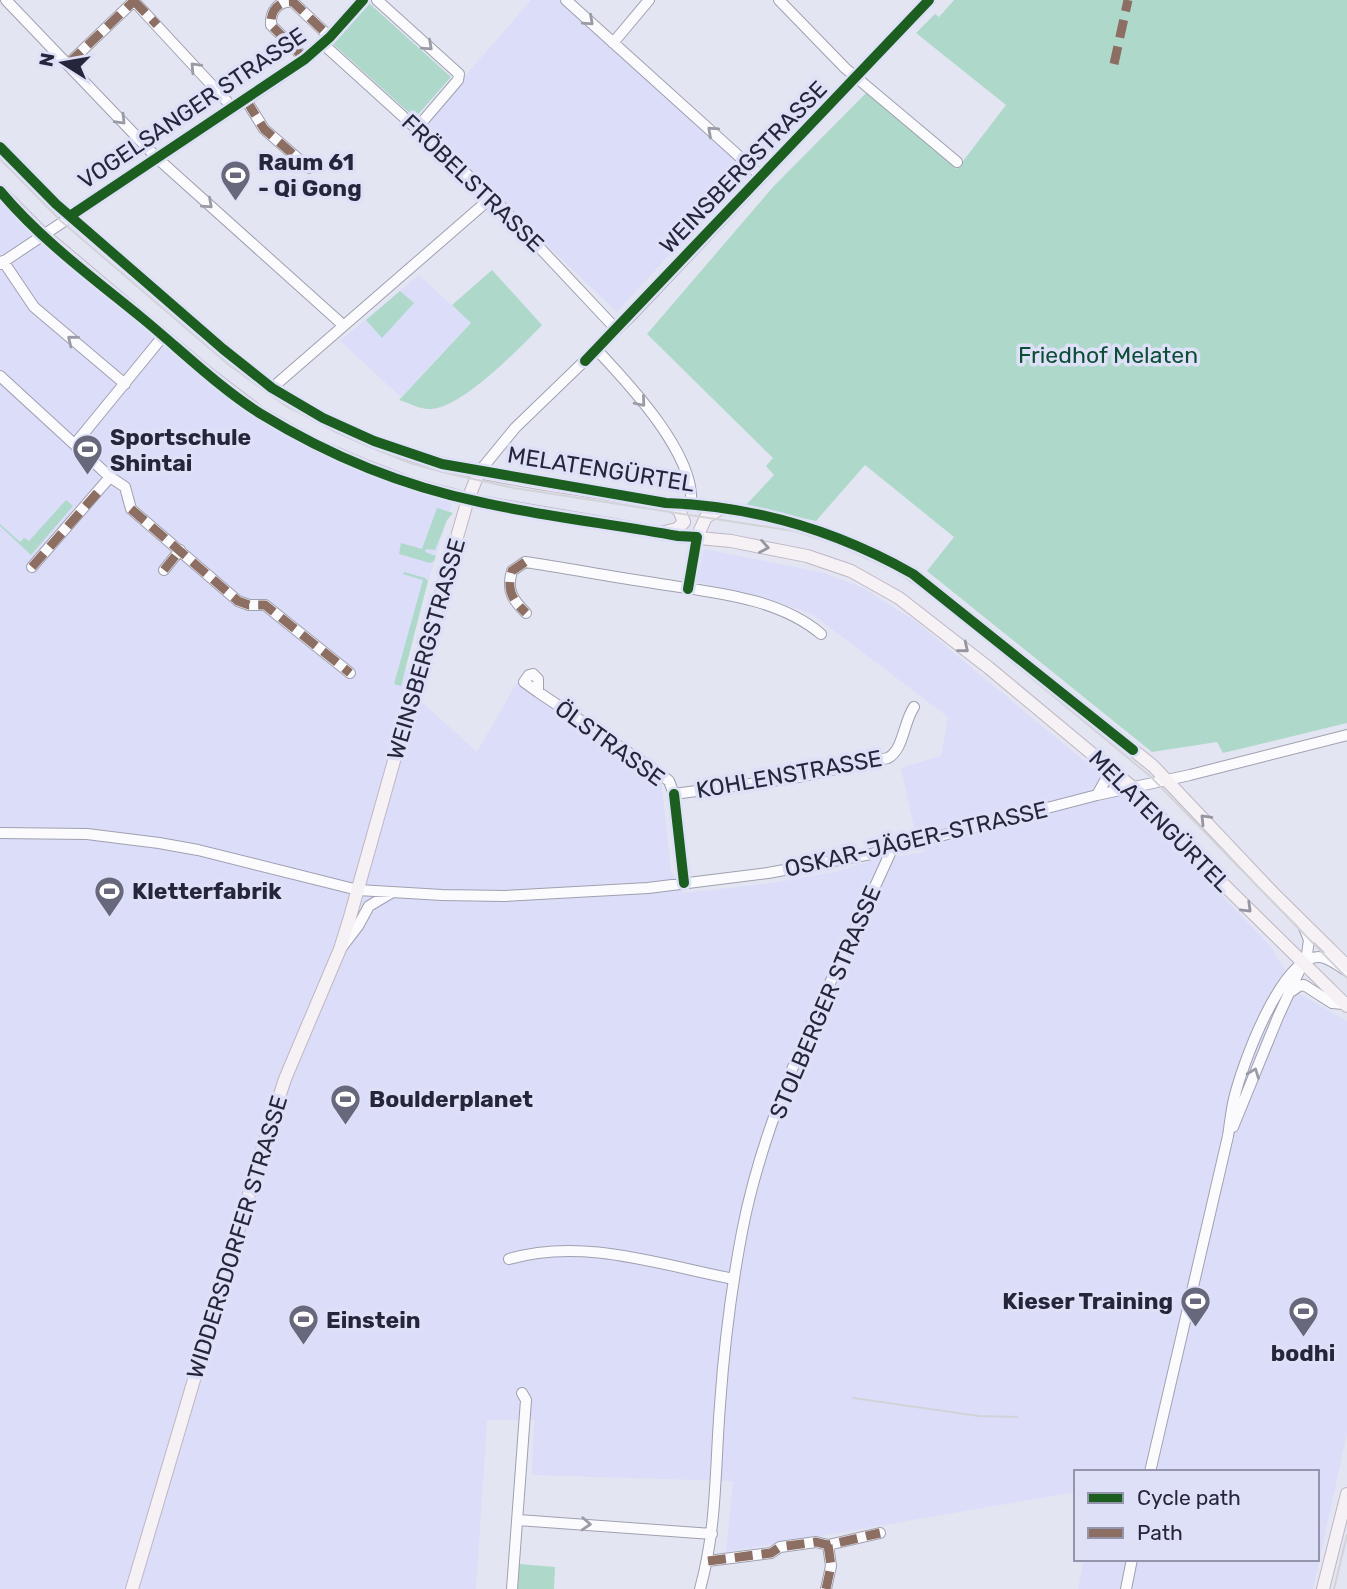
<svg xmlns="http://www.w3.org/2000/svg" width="1347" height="1589" font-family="Rubik,sans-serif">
<rect width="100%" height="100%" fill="#e4e5f2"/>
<!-- built -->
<path fill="#dbddf9" d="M531,0H559L751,171L693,229L617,312L422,126Z
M0,195L244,408L337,460L452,504L403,663L422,702L477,752L517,682L661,778L671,871L684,893L773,883L839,871L870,861L925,852L914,827L901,768L941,756L948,717L812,614L761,596L697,582L704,549L824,573L863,588L915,621L1128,797L1270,946L1300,994L1347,1021V1433L1313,1589H1078L1084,1559H1317V1472H1076V1492L726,1552L733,1481L532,1475L534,1420H487L476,1589H0Z
M419,275L471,323L401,397L340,341Z"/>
<!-- green -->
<path fill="#aed9ca" d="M954,0H1347V723L1223,753L1217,742L1152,752L927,571L954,537L865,465L816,521L745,506L774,475L766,466L773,458L647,334L773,187L867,92L957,169L1006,105L916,33L935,14L939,17Z
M369,3L451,77L415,118L333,44Z
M492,270L542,325C521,347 462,408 431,409C421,410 409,403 399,400L471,323L452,305Z
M400,291L414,303L382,338L366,320Z
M66,500L73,506L31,555L0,526V524L20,542L24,538L29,541Z
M437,508L453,513L447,520L435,550L426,549L425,552L436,556L434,561L430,563L399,554L401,543L422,549Z
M404,572L425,578L428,581L401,686L394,684L423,580L403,574Z
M519,1564L555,1567L554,1589H518Z"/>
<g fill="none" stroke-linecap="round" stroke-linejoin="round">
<defs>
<path id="minor" d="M6,0L157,158L343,325
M133,0L233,108
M377,0L459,74L458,80L417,128
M566,0L762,177
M779,0L845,68L957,162
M613,43L649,0
M323,44L492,197L617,330
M305,59L271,25C270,11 279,0 293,2L330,37
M68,64L134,1
M246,100L264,129L309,168
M3,261L34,307L125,384
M0,264L282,76L323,44L363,0
M597,350C629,384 696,455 691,504
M0,376L110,477L125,487L131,509L238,601L249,605H265L350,673
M272,388L492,197
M75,444L164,335
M479,472L515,428L633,314L929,0
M32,567L110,477
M164,570L180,550
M688,589L697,537
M526,613C513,600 506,591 512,571L525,562C566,568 607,576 648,582C705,592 775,595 821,634
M538,692V679L533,674L529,675L524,682L538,692L659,773L669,781L674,794L684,883
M674,794L794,778L888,758C904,749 903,723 914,707
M1097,795L1106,779L1105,763
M0,833L87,834L159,843L198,850L358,890L442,895L504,896L648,888L768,873L871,854L1097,795L1190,775L1347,735
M342,947L358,926L369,906L391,893
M1292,991L1299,986L1304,985L1332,1003L1344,1004
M1233,1127L1278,1017L1307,954L1309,940L1303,925
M509,1259C583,1237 661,1265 734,1279
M1150,1472L1228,1136C1230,1124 1231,1111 1234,1099C1241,1068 1281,956 1319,957C1329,957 1338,966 1347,971
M518,1520L712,1534
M708,1561L771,1553L780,1547L816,1542L828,1545L880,1533
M512,1589L526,1400L522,1393
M700,1589C717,1528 715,1468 720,1405C724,1347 731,1290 742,1232C768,1096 836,975 892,849
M826,1589L831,1566L828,1545
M1126,1589L1132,1559"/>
<path id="major" d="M0,147L56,204L249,371C301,411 362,441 425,459C503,481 586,489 666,503C754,506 837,531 913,574L1153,766L1274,894L1347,966
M0,191L43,234L209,374L260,413L314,444L363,465L415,485L480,502L678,536L731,541L807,556L851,571L899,598L989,668L1132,787L1217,878L1347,1006
M664,532L677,529L684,522L679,510L669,504
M697,537L706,517L720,509
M132,1589L262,1150L285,1079L340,949L350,917L455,544L468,499L479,472
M1323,1589L1347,1494"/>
</defs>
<!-- minor casing -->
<use href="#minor" stroke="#9fa0b0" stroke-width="12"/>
<!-- major casing -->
<use href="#major" stroke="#bfb6c3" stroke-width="14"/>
<!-- minor -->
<use href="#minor" stroke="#fbfbfd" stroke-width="10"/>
<!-- major -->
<use href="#major" stroke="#f5f1f5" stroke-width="12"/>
<!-- tram -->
<path stroke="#d2d3d8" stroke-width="2" d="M0,159L61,221L229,365L286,406L363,444L410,463L442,472L514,488L794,531L836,544L894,571L921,588L970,627L1150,776L1347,978
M853,1398L979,1416L1017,1417
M1334,1589L1347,1535"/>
<!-- quiet -->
<path stroke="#8d6e63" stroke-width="9" stroke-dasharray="18 9" stroke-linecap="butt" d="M133,0L157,25
M305,59L271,25C270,11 279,0 293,2L330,37
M68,64L134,1
M1114,64L1128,0
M246,100L264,129L309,168
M131,509L238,601L249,605H265L350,673
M525,562L512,571C506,591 513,600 526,613
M32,567L98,492
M164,570L180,550
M708,1561L771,1553L780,1547L816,1542L828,1545L880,1533
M826,1589L831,1566L828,1545"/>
<defs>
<path id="cycleway" d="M0,147L56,204L223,349L272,388L323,418L374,441L442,464L666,503C754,506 837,531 913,574L1133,750
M0,191C40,239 93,278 142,318C180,349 218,387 261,414C328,455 403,486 480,502C546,517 613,524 678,536L697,537L688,589
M70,216L305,59L330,37L363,0
M585,361L929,0
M674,794L684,883"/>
</defs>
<!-- cycleway casing -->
<use href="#cycleway" stroke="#dee0f8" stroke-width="15"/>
<!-- cycleway -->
<use href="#cycleway" stroke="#1b5e20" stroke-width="10"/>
</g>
<!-- one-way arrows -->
<defs><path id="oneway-chevron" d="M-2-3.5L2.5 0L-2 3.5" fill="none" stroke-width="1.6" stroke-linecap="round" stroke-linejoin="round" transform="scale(1.75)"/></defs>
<g stroke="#9b9ba6">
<use href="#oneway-chevron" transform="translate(589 21) rotate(42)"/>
<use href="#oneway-chevron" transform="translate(428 46) rotate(42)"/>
<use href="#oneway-chevron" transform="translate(195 67) rotate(-133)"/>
<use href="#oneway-chevron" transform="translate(121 120) rotate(46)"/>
<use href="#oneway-chevron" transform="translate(712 131) rotate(-138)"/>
<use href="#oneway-chevron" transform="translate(208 204) rotate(42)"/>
<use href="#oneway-chevron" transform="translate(72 340) rotate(-141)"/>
<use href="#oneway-chevron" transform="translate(641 402) rotate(50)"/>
<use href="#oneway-chevron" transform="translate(1254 1073) rotate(-69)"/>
<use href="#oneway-chevron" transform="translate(586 1524) rotate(3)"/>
</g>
<g stroke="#9795a2">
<use href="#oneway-chevron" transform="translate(764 547) rotate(10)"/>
<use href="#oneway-chevron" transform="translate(964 648) rotate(39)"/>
<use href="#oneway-chevron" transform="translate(1205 819) rotate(-134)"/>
<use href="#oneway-chevron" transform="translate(1247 908) rotate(44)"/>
</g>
<!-- icons -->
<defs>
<symbol id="stadium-pin" viewBox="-11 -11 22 30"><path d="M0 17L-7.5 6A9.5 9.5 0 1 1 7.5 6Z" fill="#68687c" stroke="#dee0f8"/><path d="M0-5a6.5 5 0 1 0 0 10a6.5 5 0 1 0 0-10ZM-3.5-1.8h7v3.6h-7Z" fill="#fff"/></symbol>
</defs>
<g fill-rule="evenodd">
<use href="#stadium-pin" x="218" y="158" width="35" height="47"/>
<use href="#stadium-pin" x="70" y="432" width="35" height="47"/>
<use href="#stadium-pin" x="92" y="874" width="35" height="47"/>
<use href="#stadium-pin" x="328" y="1082" width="35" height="47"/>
<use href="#stadium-pin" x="1178" y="1284" width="35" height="47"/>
<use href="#stadium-pin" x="1286" y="1294" width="35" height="47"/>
<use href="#stadium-pin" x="286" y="1302" width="35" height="47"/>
</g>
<g text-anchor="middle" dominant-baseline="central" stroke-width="7" stroke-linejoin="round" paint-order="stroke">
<!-- street labels -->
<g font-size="23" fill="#25253c" stroke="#dee0f8">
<text transform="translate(192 108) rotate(-34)">VOGELSANGER STRASSE</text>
<text transform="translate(743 167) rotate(-46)">WEINSBERGSTRASSE</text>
<text transform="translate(473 183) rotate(44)">FRÖBELSTRASSE</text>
<text transform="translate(601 469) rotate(9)">MELATENGÜRTEL</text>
<text transform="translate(426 649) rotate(-74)">WEINSBERGSTRASSE</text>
<text transform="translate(610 743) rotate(36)">ÖLSTRASSE</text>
<text transform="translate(789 774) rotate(-10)">KOHLENSTRASSE</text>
<text transform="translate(1160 821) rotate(45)">MELATENGÜRTEL</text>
<text transform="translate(916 839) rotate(-13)">OSKAR-JÄGER-STRASSE</text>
<text transform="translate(825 1002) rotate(-67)">STOLBERGER STRASSE</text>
<text transform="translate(237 1237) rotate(-73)">WIDDERSDORFER STRASSE</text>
</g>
<!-- poi labels -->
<g font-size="23" font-weight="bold" fill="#25253c" stroke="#dee0f8" text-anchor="start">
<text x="258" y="162">Raum 61<tspan x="258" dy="26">- Qi Gong</tspan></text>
<text x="110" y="437">Sportschule<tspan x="110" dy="26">Shintai</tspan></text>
<text x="132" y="891">Kletterfabrik</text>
<text x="369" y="1099">Boulderplanet</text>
<text x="1173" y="1301" text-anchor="end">Kieser Training</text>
<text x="326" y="1320">Einstein</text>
<text x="1303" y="1353" text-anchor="middle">bodhi</text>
</g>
<!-- park labels -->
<g font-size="23" fill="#0d4e36" stroke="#dee0f8">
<text x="1108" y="355">Friedhof Melaten</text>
</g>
</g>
<!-- legend -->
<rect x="1074" y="1470" width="245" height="91" fill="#dee0f8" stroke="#9495ad" stroke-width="2"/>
<rect x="1088" y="1493" width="35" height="10" fill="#1b5e20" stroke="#9495ad" stroke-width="2"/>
<text x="1137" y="1505" font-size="21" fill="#25253c">Cycle path</text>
<rect x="1088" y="1528" width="35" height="10" fill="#8d6e63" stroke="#9495ad" stroke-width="2"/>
<text x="1137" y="1540" font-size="21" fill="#25253c">Path</text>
<!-- north arrow -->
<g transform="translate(63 63) rotate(281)" stroke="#dee0f8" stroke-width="5" paint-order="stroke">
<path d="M0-5L12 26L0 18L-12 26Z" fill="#25253c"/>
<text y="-10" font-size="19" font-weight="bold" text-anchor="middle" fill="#25253c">N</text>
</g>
</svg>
